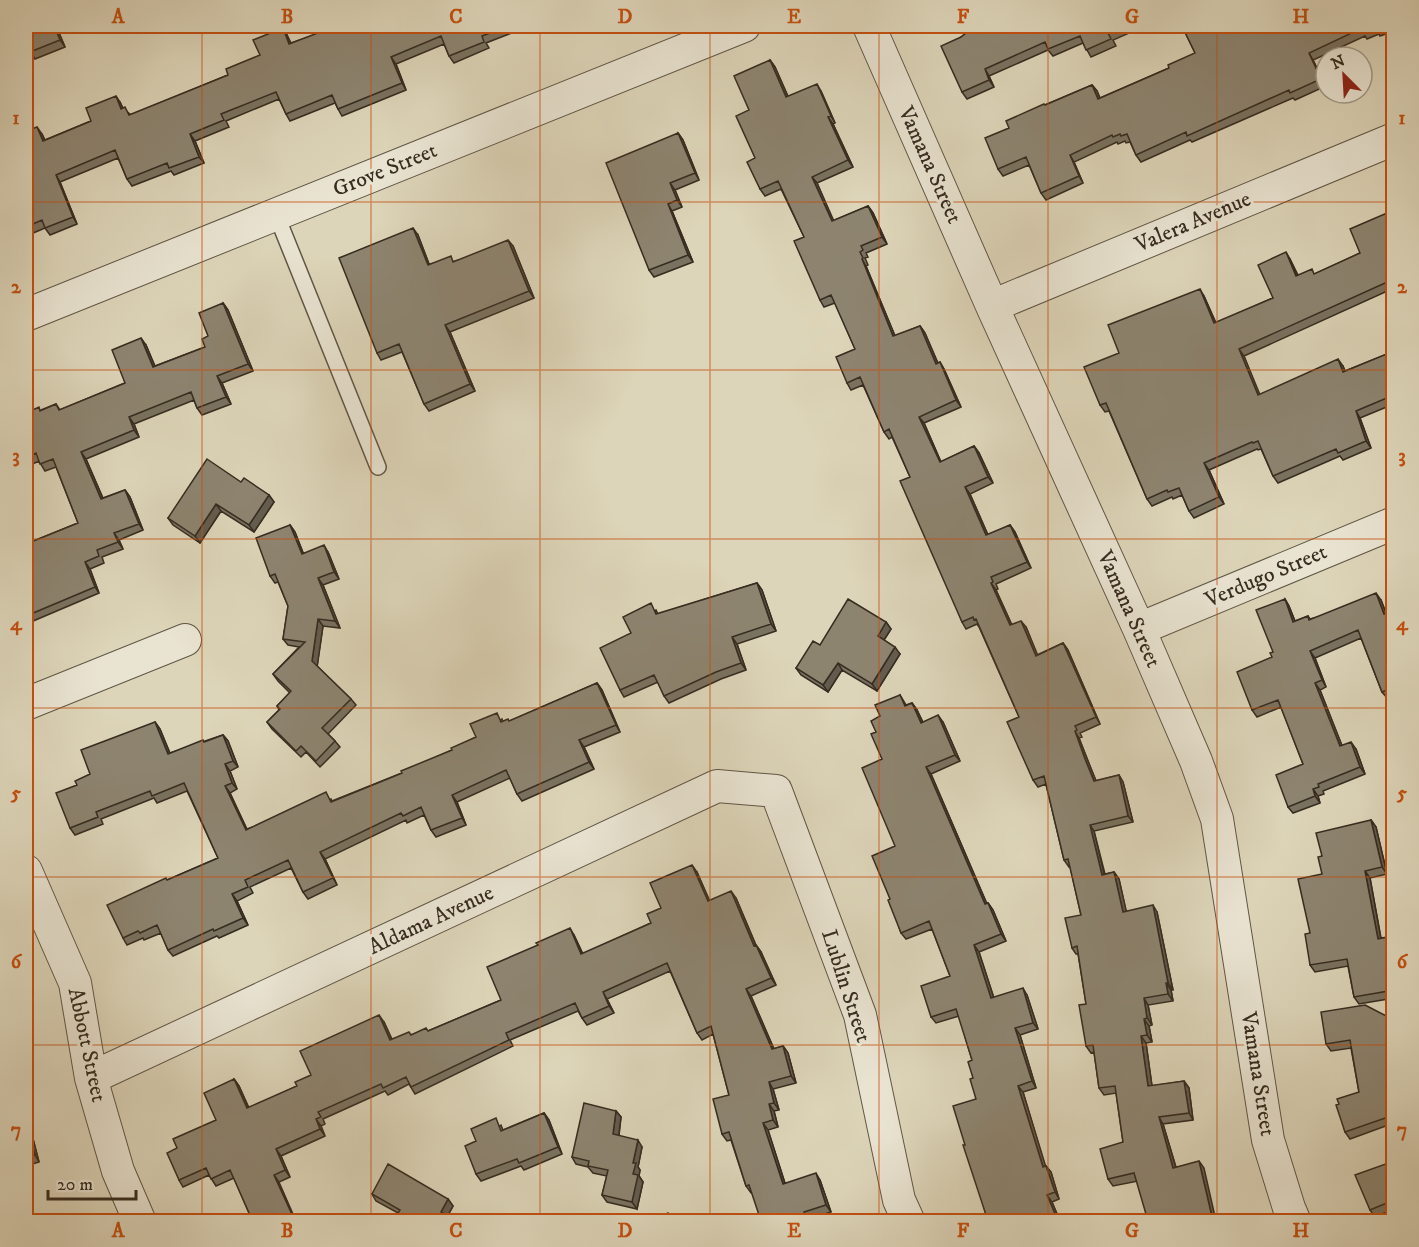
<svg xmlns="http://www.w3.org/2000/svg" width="1419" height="1247" font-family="'IM FELL DW Pica',serif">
<rect width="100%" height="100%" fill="#ddd5b9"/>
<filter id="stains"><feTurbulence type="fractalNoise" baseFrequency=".00333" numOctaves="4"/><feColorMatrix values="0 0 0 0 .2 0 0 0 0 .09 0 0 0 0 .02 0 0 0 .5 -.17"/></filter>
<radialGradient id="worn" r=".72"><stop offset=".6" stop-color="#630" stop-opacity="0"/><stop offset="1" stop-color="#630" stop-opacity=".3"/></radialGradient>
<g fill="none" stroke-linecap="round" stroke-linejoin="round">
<defs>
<path id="lane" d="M276,214L378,467"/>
<path id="street" d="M869,26L992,306L1139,629L1196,761L1217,819L1268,1140L1289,1208L1295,1222
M992,306L1394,139
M26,315L744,26
M1139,629L1394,523
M26,704L185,640
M26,871L75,983L91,1078L118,1171L140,1222
M91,1078L717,786L776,791L860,1015L899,1200L909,1222"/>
</defs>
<!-- lane casing -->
<use href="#lane" stroke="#605646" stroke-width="18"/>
<!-- street casing -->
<use href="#street" stroke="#605646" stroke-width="34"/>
<!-- lane -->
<use href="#lane" stroke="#e9e4d2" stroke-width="15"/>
<!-- street -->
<use href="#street" stroke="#e9e4d2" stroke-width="32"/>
</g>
<!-- wall -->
<path fill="#797260" stroke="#362c20" stroke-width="1.5" d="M26,26H65L57,28L65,47L35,59L29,49L26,51Z
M129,26H137L131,28Z
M341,26L345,32L360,26H526L527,27L486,43L489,48L454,63L449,56L444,44L396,64L406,90L342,116L338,109L335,103L290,121L286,114L279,99L226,121L229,127L195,141L204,163L174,175L171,171L132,186L127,179L118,158L60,182L77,224L50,235L45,228L26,236V131L42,134L45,140L91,121L120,102L123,108L131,115L228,75L260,55L287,35L291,43Z
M969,26H1145L1113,40L1116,46L1091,57L1083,43L1053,56L1048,50L989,76L994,87L967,99L962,92L961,37L966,33L970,28Z
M1182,26H1394V31L1380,36L1379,34L1367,39L1365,36L1313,60L1326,86L1295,100L1293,98L1192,142L1190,140L1141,162L1136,155L1130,142L1126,143L1125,141L1118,144L1117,142L1074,162L1083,183L1046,200L1041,193L1029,165L1003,176L998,169L1009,128L1045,105L1092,85L1097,91L1100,98L1169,68L1195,53Z
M770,60L775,67L788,96L821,91L835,123L833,124L853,167L817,183L833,221L868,206L873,213L887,244L866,253L868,257L865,258L868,265L866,266L895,336L920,326L925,333L938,363L940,362L944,369L961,407L924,423L941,462L974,446L979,453L993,483L970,494L988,535L1010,525L1015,532L1031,568L996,584L998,589L996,590L1012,625L1026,627L1037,655L1063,643L1068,650L1100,724L1080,733L1082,737L1079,738L1090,766L1096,781L1119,775L1123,782L1133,822L1094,831L1105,874L1114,872L1119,879L1126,911L1157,912L1173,990H1171L1173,1001L1148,1005L1152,1025L1149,1026L1152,1042L1146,1043L1152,1086L1184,1081L1189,1088L1193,1120L1163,1124L1176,1167L1204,1168L1113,1186L1108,1179L1123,1142L1116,1093L1104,1095L1099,1088L1094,1052L1091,1053L1086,1046V1004L1078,954H1076L1072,948L1081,915L1070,866L1069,867L1064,860L1046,784L1038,787L1033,780L1019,717L979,627L977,624L966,629L962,622L910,477L892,437L889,439L884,432L863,385L851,390L847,383L855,349L835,303L824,307L820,300L804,237L781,189L765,196L760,189L749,110Z
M678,133L683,140L699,180L675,190L682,207L672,211L693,262L654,277L649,270Z
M1387,213L1394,224V288L1244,356L1259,395L1343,366L1345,371L1394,351V404L1360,418L1371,448L1343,460L1340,456L1278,483L1273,476L1261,449L1258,450L1257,449L1209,470L1224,504L1194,518L1189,511L1182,495L1173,499L1172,497L1152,506L1147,499L1109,411L1105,412L1100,405L1119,353L1204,296L1216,323L1273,298L1290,259L1298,275L1315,274L1360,253Z
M418,235L429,264L455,261L513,246L534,298L450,332L475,391L429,411L424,404L402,352L381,360L377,353Z
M223,303L228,310L253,371L222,383L231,404L202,415L197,408L194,400L134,424L139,437L86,459L103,498L125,490L130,497L143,530L119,540L123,549L102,557L104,563L90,569L99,593L26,624V544L78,523L56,467L45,471L39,461L26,467V413L41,410L56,404L60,410L125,383L146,345L155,366L205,347Z
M241,482L269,495L274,502L254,532L221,511L200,543L173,525L168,518Z
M290,525L295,532L303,553L328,552L339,579L323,585L340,628L323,626L317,666L351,699L356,705L328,734L335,741L340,747L320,767L306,752L301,757L272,729L267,722L279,710L277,706L290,693L278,681L273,674L299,647L288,645L283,639L288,606L278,582L275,583L270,576Z
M757,583L762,590L776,631L737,644L746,670L721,679L669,703L664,696L658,682L624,697L620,690L631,633L656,610L658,614Z
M1285,599L1289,606L1295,621L1308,616L1310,619L1381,600L1386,613L1390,612L1392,615L1394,614V696L1387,698L1382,692L1361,638L1315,658L1326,687L1320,690L1342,746L1356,749L1365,774L1323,791L1324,794L1318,796L1320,803L1293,813L1288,807L1303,764L1281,707L1257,717L1252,710L1272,657Z
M886,622L891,629L884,640L900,654L877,691L842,670L828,692L801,675L796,668L820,645Z
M597,683L602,690L620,732L584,747L594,769L522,801L517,794L510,778L457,802L466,825L436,837L431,830L424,815L407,823L406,820L325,859L337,885L308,899L303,892L291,868L250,887L253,893L237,901L248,925L219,938L217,936L173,956L168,950L161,933L144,940L143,938L127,945L123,938L167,880L218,858L187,791L157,803L154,798L101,819L103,824L75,835L70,828L77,785L155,722L160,729L170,753L223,735L228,741L238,767L230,771L237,789L230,793L247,829L331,799L332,801L402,773L452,750L476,737L502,719L503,722L510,721Z
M900,695L906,705L912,703L917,710L923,722H943L960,761L931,774L987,904L988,903L993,910L1006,941L979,952L994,998L1027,995L1038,1029L1020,1035L1036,1088L1023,1092L1045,1166H1046L1051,1172L1059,1199L1052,1202L1060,1221H988L965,1145L976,1099L973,1078L972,1060L959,1016L936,1023L931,1017L950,976L932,929L906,939L901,933L890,899L895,846L882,759L876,732Z
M1371,820L1376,827L1387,874L1370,878L1381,938L1394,936V998L1359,1004L1354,997L1348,966L1315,972L1310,965V933L1322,874V856Z
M697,872L709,901L736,898L756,945L761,952L776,985L751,996L774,1049L783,1046L788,1053L796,1083L773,1089L779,1110L774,1111L778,1127L768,1130L785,1183L820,1180L831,1212L809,1219L751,1193L746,1186L731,1140L727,1141L722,1134L729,1095L713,1034L702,1040L697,1033L670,971L607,999L614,1013L587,1025L582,1018L578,1011L510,1040L513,1046L415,1094L409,1084L388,1095L385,1091L323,1119L325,1124L321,1126L325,1136L281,1156L290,1177L279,1182L249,1213L234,1178L216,1186L209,1175L183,1187L179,1180L177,1148L216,1120L234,1079L239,1086L249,1108L297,1086L384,1022L392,1039L428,1031L501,1000L574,935L583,954L651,923L661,908Z
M1394,1020V1123L1350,1139L1345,1132L1339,1104L1359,1092L1351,1048L1331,1051L1326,1044Z
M616,1111L621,1117L619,1136L642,1147L638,1167L640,1170L639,1176L643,1182L637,1209L607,1202L602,1195L607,1176L593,1173L588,1167L576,1164L572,1157Z
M544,1113L549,1120L562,1154L524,1170L521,1166L481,1181L476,1174V1141L501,1125L503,1130Z
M26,1124L31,1131L39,1162L26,1166Z
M1394,1161V1209L1375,1217L1370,1210Z
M372,1194L448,1199L453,1206L447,1217L450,1221L398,1213L376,1201Z"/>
<!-- shaded-wall -->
<path fill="#635c4e" stroke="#362c20" stroke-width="1.5" d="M54,26H55L57,28L65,47L60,40Z
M283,28L287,35L294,51L289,44Z
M1309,53L1313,60L1326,86L1321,79Z
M391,57L396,64L406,90L402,83Z
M770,60L775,67L791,104L786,97Z
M985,69L989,76L994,87L989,80Z
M817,84L821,91L835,123L831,116Z
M1092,85L1097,91L1103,106L1098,99Z
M116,96L120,102L126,116L121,109Z
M828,117L833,124L853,167L848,160Z
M37,127L42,134L48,148L43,141Z
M678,133L683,140L699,180L695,173Z
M190,134L195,141L204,163L199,157Z
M1070,155L1074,162L1083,183L1079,176Z
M56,175L60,182L77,224L73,217Z
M812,177L817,183L837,228L832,221Z
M670,183L675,190L682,207L677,200Z
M668,204L672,211L693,262L688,255Z
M868,206L873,213L887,244L882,237Z
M1387,213L1394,224V229Z
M413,228L418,235L432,272L428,265Z
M508,240L513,246L534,298L529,291Z
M1286,252L1290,259L1301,283L1296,276Z
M862,259L866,266L898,343L893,336Z
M1200,289L1204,296L1219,330L1214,323Z
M223,303L228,310L253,371L248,364Z
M445,325L450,332L475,391L470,384Z
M920,326L925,333L941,371L936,364Z
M141,338L146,345L158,374L153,367Z
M1239,349L1244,356L1263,402L1258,395Z
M1338,359L1343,366L1348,379L1343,372Z
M940,362L944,369L961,407L956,400Z
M217,376L222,383L231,404L226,397Z
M1356,411L1360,418L1371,448L1366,441Z
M129,417L134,424L139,437L134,430Z
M919,417L924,423L944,469L940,462Z
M974,446L979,453L993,483L988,477Z
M81,452L86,459L106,506L101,499Z
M1204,463L1209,470L1224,504L1219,497Z
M965,487L970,494L991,542L986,535Z
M125,490L130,497L143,530L139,524Z
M269,495L274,502L254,532L249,525Z
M216,504L221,511L200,543L195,536Z
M290,525L295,532L306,560L302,554Z
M1010,525L1015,532L1031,568L1027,562Z
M114,533L119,540L123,549L118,542Z
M324,545L328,552L339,579L334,572Z
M85,562L90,569L99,593L95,587Z
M318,578L323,585L340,628L335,621Z
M757,583L762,590L776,631L771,624Z
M991,583L996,590L1015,632L1010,625Z
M1376,593L1381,600L1389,621L1384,614Z
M1285,599L1289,606L1298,629L1293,622Z
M318,619L323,626L317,668L312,661Z
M1021,621L1026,627L1041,663L1036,656Z
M886,622L891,629L882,643L878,636Z
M732,637L737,644L746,670L741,663Z
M1063,643L1068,650L1100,724L1096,717Z
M895,647L900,654L877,691L872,684Z
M1310,651L1315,658L1326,687L1322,680Z
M838,663L842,670L828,692L823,685Z
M597,683L602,690L620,732L616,725Z
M1315,683L1320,690L1345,753L1340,746Z
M912,703L917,710L926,730L921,723Z
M938,715L943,722L960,761L955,755Z
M155,722L160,729L173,761L168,754Z
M1075,731L1079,738L1090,766L1099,788L1094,781L1085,759Z
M223,735L228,741L238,767L233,761Z
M579,740L584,747L594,769L589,762Z
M1351,742L1356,749L1365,774L1360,767Z
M225,764L230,771L237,789L232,783Z
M926,767L931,774L990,911L985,904Z
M1119,775L1123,782L1133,822L1128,816Z
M225,786L230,793L250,837L246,830Z
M1313,789L1318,796L1320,803L1315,796Z
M452,795L457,802L466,825L462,818Z
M1371,820L1376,827L1387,874L1382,867Z
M1090,825L1094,831L1106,882L1102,875Z
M320,852L325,859L337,885L333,878Z
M692,865L697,872L713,908L708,901Z
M1365,871L1370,878L1382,945L1378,939Z
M1114,872L1119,879L1128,919L1123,912Z
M731,891L736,898L759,953L754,946Z
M232,894L237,901L248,925L243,918Z
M988,903L993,910L1006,941L1001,934Z
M1153,905L1157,912L1173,990L1168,983Z
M570,928L574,935L586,961L581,954Z
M756,945L761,952L776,985L771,978Z
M974,945L979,952L996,1005L991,998Z
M1166,983L1171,990L1173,1001L1168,994Z
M1023,988L1027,995L1038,1029L1033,1023Z
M746,989L751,996L777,1056L772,1049Z
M603,992L607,999L614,1013L609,1006Z
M1144,998L1148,1005L1152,1025L1147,1018Z
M379,1015L384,1022L395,1047L390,1040Z
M1144,1019L1149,1026L1152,1042L1147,1035Z
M1015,1028L1020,1035L1036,1088L1032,1081Z
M1141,1036L1146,1043L1153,1093L1148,1086Z
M783,1046L788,1053L796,1083L791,1076Z
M234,1079L239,1086L252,1115L247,1108Z
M1184,1081L1189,1088L1193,1120L1189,1113Z
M769,1082L773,1089L779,1110L774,1103Z
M1018,1086L1023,1092L1048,1174L1043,1167Z
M769,1104L774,1111L778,1127L773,1120Z
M616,1111L621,1117L618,1141L613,1134Z
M544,1113L549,1120L562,1154L558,1147Z
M1159,1117L1163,1124L1178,1175L1173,1168Z
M316,1119L321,1126L325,1136L320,1129Z
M763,1123L768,1130L787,1190L783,1184Z
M26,1124L31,1131L39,1162L35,1155Z
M638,1140L642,1147L638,1167L640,1170L639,1176L643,1182L637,1209L632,1202L633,1174V1163Z
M276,1149L281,1156L290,1177L285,1170Z
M1199,1161L1204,1168L1216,1221H1213Z
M1046,1166L1051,1172L1059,1199L1055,1192Z
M816,1173L820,1180L831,1212L826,1205Z
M274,1175L279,1182L296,1221H295Z
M1047,1195L1052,1202L1060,1221H1058Z
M448,1199L453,1206L447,1217L450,1221H440L441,1212Z"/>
<!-- building -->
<path fill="#8d8470" stroke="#362c20" stroke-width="1.5" d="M26,26H54L60,40L30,52L26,42Z
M336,26H341L343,32L360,26H509L482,36L484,42L449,56L441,36L391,57L402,83L338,109L332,95L286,114L276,92L221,114L224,120L190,134L199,157L169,168L167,163L127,179L115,150L56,175L73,217L45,228L42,220L26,227V131L37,127L43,141L91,121L86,108L116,96L121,109L125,107L129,115L228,75L226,69L260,55L253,40L283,28L289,44Z
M969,26H1125L1108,33L1111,39L1086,50L1080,36L1048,49L1045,42L985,69L989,80L962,92L941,46L961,37L966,33L965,30L970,28Z
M1182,26H1384L1376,29L1375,27L1362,33L1360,29L1309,53L1321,79L1290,93L1289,90L1187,136L1186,132L1136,155L1127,134L1121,136L1120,134L1113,137L1112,135L1070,155L1079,176L1041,193L1026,157L998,169L985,138L1009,128L1006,121L1044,104L1045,105L1092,85L1098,99L1169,68L1168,65L1195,53Z
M770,60L786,97L817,84L831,116L828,117L848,160L812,177L832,221L868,206L882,237L861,246L863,250L860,252L863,258L862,259L893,336L920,326L936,364L940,362L956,400L919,417L940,462L974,446L988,477L965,487L986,535L1010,525L1027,562L991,577L993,582L991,583L1010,625L1021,621L1036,656L1063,643L1096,717L1075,726L1077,730L1075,731L1085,759L1094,781L1119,775L1128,816L1090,825L1102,875L1114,872L1123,912L1153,905L1168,983H1166L1168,994L1144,998L1147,1018L1144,1019L1147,1035L1141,1036L1148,1086L1184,1081L1189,1113L1159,1117L1173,1168L1199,1161L1213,1221H1148L1134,1173L1108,1179L1100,1149L1123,1142L1115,1086L1099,1088L1093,1045L1086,1046L1079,1005L1086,1004L1077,946L1072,948L1065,918L1081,915L1068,859L1064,860L1044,776L1033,780L1007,722L1019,717L976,619L974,620L973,617L962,622L900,481L910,477L889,429L884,432L860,377L847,383L836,357L855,349L831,295L820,300L794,241L804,237L778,181L760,189L747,162L755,158L736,116L749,110L734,76Z
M678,133L695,173L670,183L677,200L668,204L688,255L649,270L606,163Z
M1387,213L1394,229V279L1239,349L1258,395L1338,359L1343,372L1394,351V395L1356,411L1366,441L1338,453L1336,449L1273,476L1258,441L1253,443L1252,442L1204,463L1219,497L1189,511L1179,488L1168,492L1167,490L1147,499L1106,403L1100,405L1084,367L1119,353L1108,325L1200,289L1214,323L1273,298L1258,265L1286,252L1296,276L1312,269L1314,274L1360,253L1350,229Z
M413,228L428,265L451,256L453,262L508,240L529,291L445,325L470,384L424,404L399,344L377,353L339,258Z
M223,303L248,364L217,376L226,397L197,408L191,392L129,417L134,430L81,452L101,499L125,490L139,524L114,533L118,542L97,550L99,556L85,562L95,587L26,616V544L78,523L53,459L40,464L36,453L26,458V413L39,407L40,411L56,404L59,410L125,383L112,350L141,338L153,367L205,347L202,339L208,336L199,313Z
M207,459L241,482L244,478L269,495L249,525L216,504L195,536L168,518Z
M290,525L302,554L324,545L334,572L318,578L335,621L318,619L312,661L351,699L322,728L335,741L316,761L301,746L296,751L267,722L280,709L277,706L291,691L273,674L305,642L283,639L288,606L275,574L270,576L256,538Z
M757,583L771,624L732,637L741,663L716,672L664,696L654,675L620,690L600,648L631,633L623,617L651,603L656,614Z
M1376,593L1384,614L1390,612L1391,615L1394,614V687L1382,692L1358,630L1310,651L1322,680L1315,683L1340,746L1351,742L1360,767L1318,784L1319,787L1313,789L1315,796L1288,807L1276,775L1303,764L1278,700L1252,710L1237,672L1272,657L1270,653L1273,652L1256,610L1285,599L1293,622L1308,616L1309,620Z
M848,599L886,622L878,636L895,647L872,684L838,663L823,685L796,668L813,641L820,645Z
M597,683L616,725L579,740L589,762L517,794L506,770L452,795L462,818L431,830L421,807L403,816L401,813L320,852L333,878L303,892L288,860L245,880L248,887L232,894L243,918L214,931L213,929L168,950L157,925L140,933L138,931L123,938L107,905L166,878L167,880L218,858L184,783L152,796L150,791L96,812L98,817L70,828L56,793L77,785L75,781L90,774L81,750L155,722L168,754L203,740L204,742L223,735L233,761L225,764L232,783L225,786L246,830L326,792L331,802L402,773L401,771L452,750L451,748L476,737L470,724L497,713L501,722L508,719L509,721Z
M900,695L905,706L912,703L921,723L938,715L955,755L926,767L985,904L988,903L1001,934L974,945L991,998L1023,988L1033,1023L1015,1028L1032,1081L1018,1086L1043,1167L1046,1166L1055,1192L1047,1195L1058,1221H988L963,1145H965L953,1106L976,1099L970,1079L973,1078L968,1062L972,1060L956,1009L931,1017L921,986L950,976L929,921L901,933L888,900L890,899L872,856L895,846L862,768L882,759L871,734L876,732L871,721L880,716L875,705Z
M1371,820L1382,867L1365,871L1378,939L1394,936V990L1354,997L1347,959L1310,965L1305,934L1310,933L1298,879L1322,874L1318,857L1322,856L1316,833Z
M692,865L708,901L731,891L754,946L756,945L771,978L746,989L772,1049L783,1046L791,1076L769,1082L774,1103L769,1104L773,1120L763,1123L783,1184L816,1173L826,1205L804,1212L807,1221H761L749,1185L746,1186L729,1132L722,1134L713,1099L729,1095L711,1026L697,1033L667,963L603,992L609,1006L582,1018L575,1003L506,1033L509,1040L411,1087L406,1077L383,1088L381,1084L318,1112L321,1117L316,1119L320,1129L276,1149L285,1170L274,1175L295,1221H248L245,1215L249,1213L230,1170L211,1179L206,1168L179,1180L167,1153L177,1148L173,1139L216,1120L204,1093L234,1079L247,1108L297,1086L295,1082L311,1075L300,1051L379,1015L390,1040L409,1032L411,1035L426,1028L428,1031L501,1000L487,967L538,945L536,943L570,928L581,954L651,923L647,914L661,908L650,883Z
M1365,1005L1394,1020V1115L1345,1132L1336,1105L1339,1104L1337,1099L1359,1092L1350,1040L1326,1044L1321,1012Z
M584,1103L616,1111L613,1134L638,1140L633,1163H636L633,1174L638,1175L632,1202L602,1195L608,1170L588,1166L589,1161L572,1157Z
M544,1113L558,1147L519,1163L517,1159L476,1174L465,1146L476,1141L471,1129L496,1118L501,1131Z
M26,1124L35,1155L26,1158Z
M1394,1161V1200L1370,1210L1355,1175Z
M388,1164L448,1199L441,1212L445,1214L440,1221H393L400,1210L372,1194Z
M668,1213L671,1221H649Z"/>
<!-- grid -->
<path fill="none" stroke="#c45010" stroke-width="1.5" stroke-opacity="0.55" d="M202,26V1222M371,26V1222M540,26V1222M710,26V1222M879,26V1222M1048,26V1222M1217,26V1222M26,202H1394M26,370H1394M26,539H1394M26,708H1394M26,877H1394M26,1045H1394"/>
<g text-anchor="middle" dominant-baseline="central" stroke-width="6" stroke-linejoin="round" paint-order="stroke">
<!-- street labels -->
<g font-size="22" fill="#362c20" stroke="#e9e4d2">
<text transform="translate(930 165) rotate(66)">Vamana Street</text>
<text transform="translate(385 170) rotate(-22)">Grove Street</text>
<text transform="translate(1193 222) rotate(-23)">Valera Avenue</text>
<text transform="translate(1266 576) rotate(-23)">Verdugo Street</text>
<text transform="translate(1129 609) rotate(66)">Vamana Street</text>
<text transform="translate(431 920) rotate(-25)">Aldama Avenue</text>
<text transform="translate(846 986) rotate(72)">Lublin Street</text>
<text transform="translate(87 1045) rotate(78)">Abbott Street</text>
<text transform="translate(1258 1074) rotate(81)">Vamana Street</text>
</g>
</g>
<!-- margin -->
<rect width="1419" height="1247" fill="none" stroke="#ddd5b9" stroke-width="66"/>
<!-- north arrow -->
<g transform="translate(1344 75) rotate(336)"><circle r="28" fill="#e9e4d2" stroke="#a19a8b" stroke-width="1.5"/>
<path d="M0-4.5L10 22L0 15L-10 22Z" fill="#8f2418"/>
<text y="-9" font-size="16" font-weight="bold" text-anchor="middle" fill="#362c20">N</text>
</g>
<!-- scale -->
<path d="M48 1190v9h88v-9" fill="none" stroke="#362c20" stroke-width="3"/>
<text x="57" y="1190" font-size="18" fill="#362c20" stroke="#e9e4d2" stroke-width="4.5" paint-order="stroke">20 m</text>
<rect x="33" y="33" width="1353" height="1181" fill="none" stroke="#c45010" stroke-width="2"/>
<g font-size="20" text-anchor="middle" font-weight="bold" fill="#c45010">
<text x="118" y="23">A</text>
<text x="287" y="23">B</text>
<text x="456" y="23">C</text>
<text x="625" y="23">D</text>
<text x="794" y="23">E</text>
<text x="963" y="23">F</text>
<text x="1132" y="23">G</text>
<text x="1301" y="23">H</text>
<text x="16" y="124">1</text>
<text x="1402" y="124">1</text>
<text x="16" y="293">2</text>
<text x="1402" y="293">2</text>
<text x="16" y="462">3</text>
<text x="1402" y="462">3</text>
<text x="16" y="630">4</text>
<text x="1402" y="630">4</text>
<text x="16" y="799">5</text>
<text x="1402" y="799">5</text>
<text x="16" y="968">6</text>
<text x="1402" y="968">6</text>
<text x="16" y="1136">7</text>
<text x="1402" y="1136">7</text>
<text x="118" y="1237">A</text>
<text x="287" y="1237">B</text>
<text x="456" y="1237">C</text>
<text x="625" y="1237">D</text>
<text x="794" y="1237">E</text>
<text x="963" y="1237">F</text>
<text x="1132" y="1237">G</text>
<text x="1301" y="1237">H</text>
</g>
<rect width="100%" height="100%" filter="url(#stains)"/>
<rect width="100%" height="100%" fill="url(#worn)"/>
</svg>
